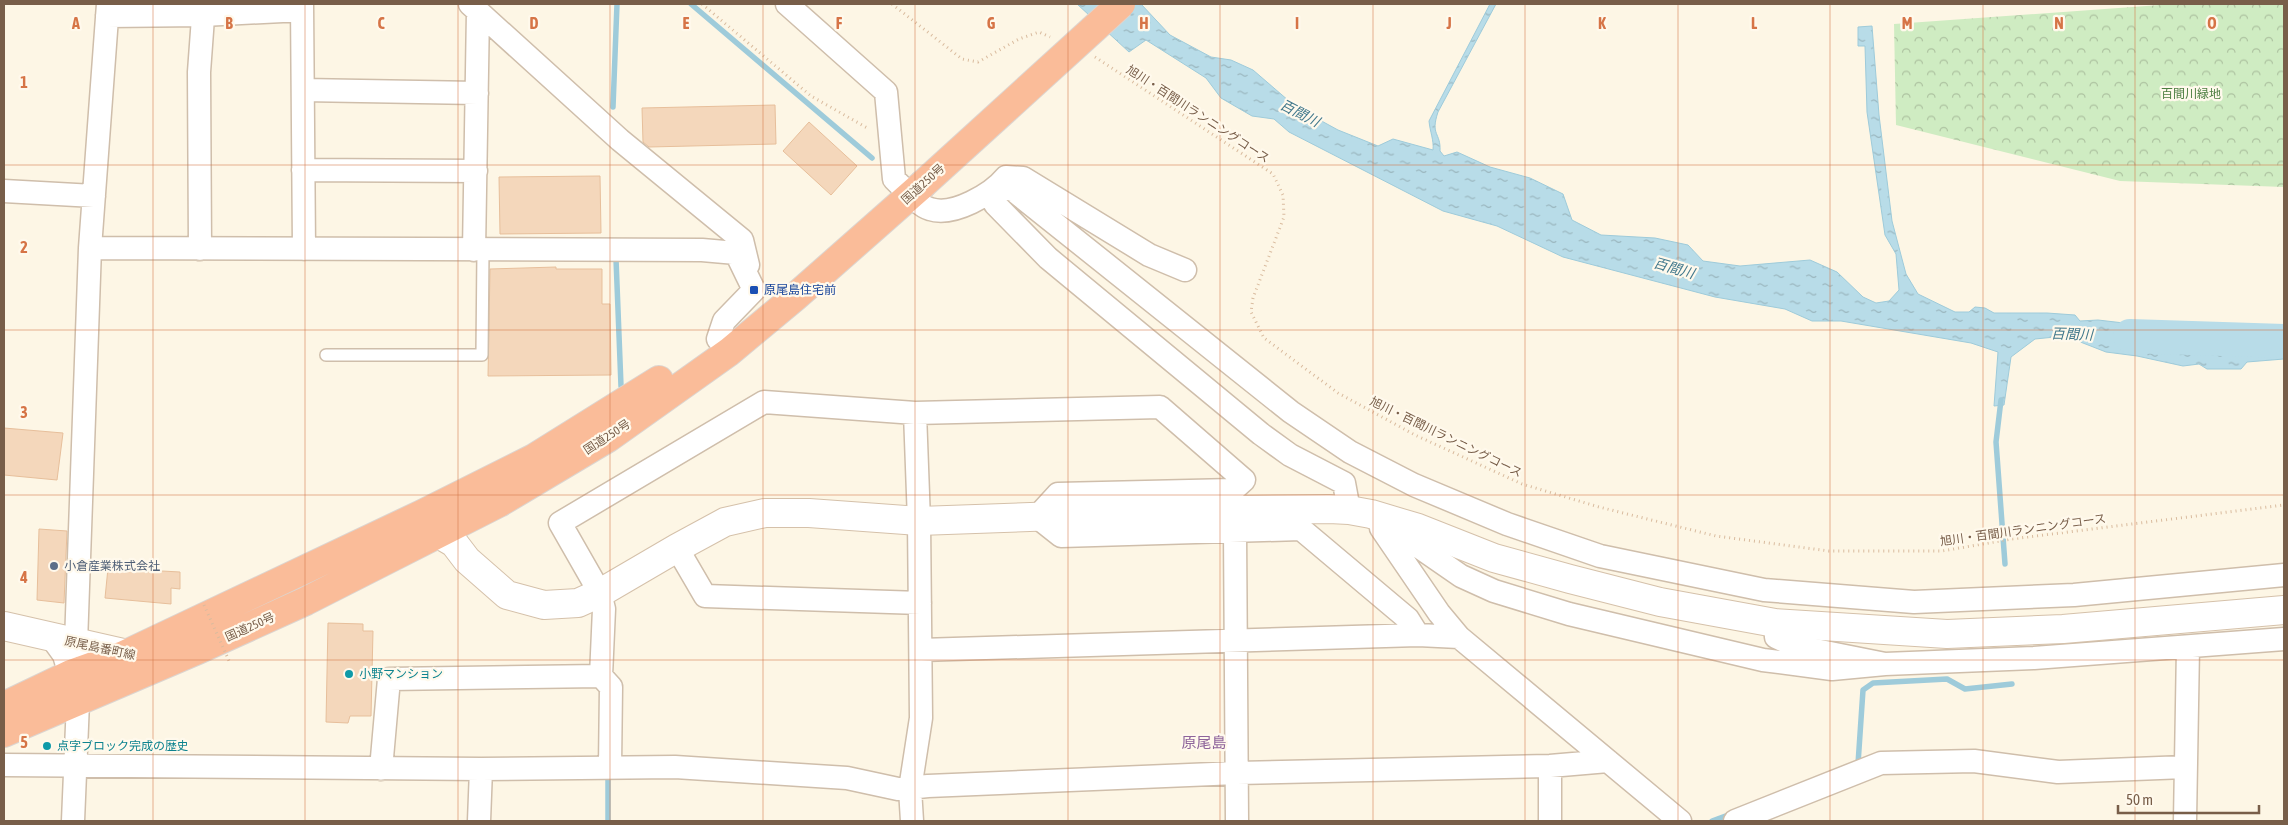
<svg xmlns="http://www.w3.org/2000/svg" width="2288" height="825" font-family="'Asap Condensed','Noto Sans JP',sans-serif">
<defs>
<pattern id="park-crowns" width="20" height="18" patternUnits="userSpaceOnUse" patternTransform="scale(1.25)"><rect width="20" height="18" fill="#cfecc2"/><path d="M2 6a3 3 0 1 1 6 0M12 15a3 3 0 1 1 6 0" fill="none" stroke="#adc2a0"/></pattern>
<pattern id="water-ripples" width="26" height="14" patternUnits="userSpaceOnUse" patternTransform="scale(1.25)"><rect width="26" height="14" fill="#b8dce8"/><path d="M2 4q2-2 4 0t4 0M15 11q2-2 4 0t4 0" fill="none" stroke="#9ab6be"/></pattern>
</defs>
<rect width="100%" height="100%" fill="#fdf6e5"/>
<!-- park -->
<path fill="url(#park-crowns)" d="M2174,4H2284V187L2120,181L1896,125L1894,24Z"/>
<!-- water -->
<path fill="url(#water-ripples)" stroke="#9ecbda" d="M1077,4H1141L1170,35L1211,57L1231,60L1253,70L1296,107L1338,130L1378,146L1393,139L1433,150C1434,140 1430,132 1429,121L1490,4H1496L1438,112C1430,136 1441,132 1440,151L1444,156L1457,152L1490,167L1530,178L1563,194L1572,220L1601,235L1655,238L1688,245L1703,261L1740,266L1810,260L1837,272L1863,297L1876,303L1889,301L1899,290L1896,254L1885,235L1867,112L1865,46H1858V27L1872,26L1879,115L1892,221L1906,274L1918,294L1955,312H1969L1975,307L1985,308L1994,313H2047L2075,315L2080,321L2098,320L2141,325L2157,336L2228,340L2239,346L2257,332L2284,331V359L2247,362L2241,369H2207L2199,364L2183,366L2137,356L2106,352L2065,336L2035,339L2011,357L2004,405L1994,406L1998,352L1971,343L1841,321H1812L1785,309L1715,297L1563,257L1497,226L1443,211L1289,132L1274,119L1252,116L1221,98L1206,78L1146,40L1129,52Z"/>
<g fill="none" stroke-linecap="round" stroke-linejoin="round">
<!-- stream -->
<path stroke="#9ecbda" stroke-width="5.5" d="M691,4L872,158
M613,107L617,4
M616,259L621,386
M2001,400L1996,442L2005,564
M1858,764L1863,690L1873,683L1947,679L1965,689L2012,684
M608,774V821
M1712,821L1731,814"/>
<!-- river -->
<path stroke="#b8dce8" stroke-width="34" d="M2130,336L2284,341"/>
</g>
<!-- building -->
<path fill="#f4d7bb" stroke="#e7bf9b" d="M775,105L776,144L649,147L643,142L642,108Z
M809,122L857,166L831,195L783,151Z
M600,176L601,233L500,234L499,177Z
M556,267V269H602V304H610L611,375L488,376L490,269Z
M4,428L63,433L57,480L4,475Z
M39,529L67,531L64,603L37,600Z
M108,568L180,572V589L171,588V604L105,598Z
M328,623L363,624V631H373L371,716H350L348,723L326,722Z"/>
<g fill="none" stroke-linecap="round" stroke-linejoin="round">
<defs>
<path id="lane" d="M326,355H482L483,250"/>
<path id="street" d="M302,4L304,249
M470,4L620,140L742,240L748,265
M787,4L886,92L894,179L901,186
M107,16L203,15L302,10
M303,90L477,93
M303,170L476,171
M997,187L1013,190L1291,412L1350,452L1414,485L1507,524L1600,556L1764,590L1914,602L2074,595L2284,575
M997,187L995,204L1048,258L1261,434L1290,455L1344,483L1349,510
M4,191L94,196
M911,196C916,200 922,207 930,209C953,217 992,194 1006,177L1023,178L1149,255L1185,270
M90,248L702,250L736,253L754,290
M200,249L199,72L204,4
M474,250L478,11
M718,339L724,321L754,290
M1380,520L1461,576L1494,591L1569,614L1763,660L1832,669L1885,664
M1381,528L1439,613L1459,637L1680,821
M1235,531L1237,821
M677,548L705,596L920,603
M1775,623L1776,637L1795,646L1885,664L2034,658L2284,639
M51,637L64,655L78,702L73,821
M76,643L90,248L108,4
M921,650L1418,635L1459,637
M601,676L611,687L610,767
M4,765L481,769L675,767L847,778L898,789L928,786L1237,773L1550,766L1608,761
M1550,766V821
M381,769L389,679L601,676L604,609L600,593L560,523L764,402L915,413L1160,407L1244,480L1233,490L1058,494L1037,517L1061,536L1301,529L1408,619L1418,635
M479,821L481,769
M912,821L910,789L921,718L919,521L915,413
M1735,821L1881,763L1974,761L2058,772L2185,767
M2185,821L2188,647"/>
<path id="secondary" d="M437,533L454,543L467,560L507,595L544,605L578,603L600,593L677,548L725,522L765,513H809L919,521L1228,510L1329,509L1349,510L1371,514L1418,528L1494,558L1570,579L1660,602L1775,623L1947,634L2063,629L2284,610
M4,626L136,656"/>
<path id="highway" d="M4,706L71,674L124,655L422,514L534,458L659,380
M4,733L198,650L306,601L499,503L608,438L729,352L795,297L922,185"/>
</defs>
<!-- lane casing -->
<use href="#lane" stroke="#cfbeab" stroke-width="14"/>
<!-- street casing -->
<use href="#street" stroke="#cfbeab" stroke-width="25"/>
<!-- secondary casing -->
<use href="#secondary" stroke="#d5c1aa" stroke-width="30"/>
<!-- highway casing -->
<use href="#highway" stroke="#dcd5d0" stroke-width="30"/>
<!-- path -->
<path stroke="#d9bb9e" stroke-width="3" stroke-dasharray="1 4" stroke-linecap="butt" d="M702,4L811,96L869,129
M892,4L962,59L978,62L1019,39L1039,32L1050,37
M1095,57L1273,174L1283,195L1284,217L1253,298L1251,312L1264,338L1338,393L1415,435L1522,484L1599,507L1716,536L1829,551H1942L2012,539L2284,505"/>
<!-- lane -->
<use href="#lane" stroke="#fff" stroke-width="11"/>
<!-- street -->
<use href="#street" stroke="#fff" stroke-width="22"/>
<!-- secondary -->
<use href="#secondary" stroke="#fff" stroke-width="28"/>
<!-- highway -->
<use href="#highway" stroke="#fabc99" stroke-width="28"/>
<defs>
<path id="highway-bridge" d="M922,185L1121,4"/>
</defs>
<!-- highway-bridge casing -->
<use href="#highway-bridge" stroke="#dcd5d0" stroke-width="30" stroke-linecap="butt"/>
<!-- path-bridge -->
<path stroke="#d9bb9e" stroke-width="3" stroke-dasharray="1 4" stroke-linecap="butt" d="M204,605L230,663"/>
<!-- highway-bridge -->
<use href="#highway-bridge" stroke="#fabc99" stroke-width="28"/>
</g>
<!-- grid -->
<path fill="none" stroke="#d67446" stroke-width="1" stroke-opacity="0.55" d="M153,4V821M305,4V821M458,4V821M610,4V821M763,4V821M915,4V821M1068,4V821M1220,4V821M1373,4V821M1525,4V821M1678,4V821M1830,4V821M1983,4V821M2135,4V821M4,165H2284M4,330H2284M4,495H2284M4,660H2284"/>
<!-- markers -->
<rect fill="#1a4fb4" stroke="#fff9ec" stroke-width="2" x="749" y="285" width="10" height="10" rx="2.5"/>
<circle fill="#5c6f8a" stroke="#fff9ec" stroke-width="2" cx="54" cy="566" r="5"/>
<g fill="#0f9aa8" stroke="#fff9ec" stroke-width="2">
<circle cx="349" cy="674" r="5"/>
<circle cx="47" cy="746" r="5"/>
</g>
<g text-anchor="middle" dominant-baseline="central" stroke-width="4.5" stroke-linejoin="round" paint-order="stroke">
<!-- park labels -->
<g font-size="12" fill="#4c7e40" stroke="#fff9ec">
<text x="2191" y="94">百間川緑地</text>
</g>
<!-- street labels -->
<g font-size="12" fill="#785e49" stroke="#fff9ec">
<text transform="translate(1198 114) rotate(33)">旭川・百間川ランニングコース</text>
<text transform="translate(923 184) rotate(-42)">国道250号</text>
<text transform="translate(607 437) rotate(-33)">国道250号</text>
<text transform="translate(1446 437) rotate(26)">旭川・百間川ランニングコース</text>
<text transform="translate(2023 530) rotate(-8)">旭川・百間川ランニングコース</text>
<text transform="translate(250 627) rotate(-24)">国道250号</text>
<text transform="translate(100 648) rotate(12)">原尾島番町線</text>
</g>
<!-- transit labels -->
<g font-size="12" fill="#164399" stroke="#fff9ec" text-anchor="start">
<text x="764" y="290">原尾島住宅前</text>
</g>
<!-- service labels -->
<g font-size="12" fill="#4e5e75" stroke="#fff9ec" text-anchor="start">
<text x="64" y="566">小倉産業株式会社</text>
</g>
<!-- culture labels -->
<g font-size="12" fill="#0d838f" stroke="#fff9ec" text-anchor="start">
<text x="359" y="674">小野マンション</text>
<text x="57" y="746">点字ブロック完成の歴史</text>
</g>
<!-- water labels -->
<g font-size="14" font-style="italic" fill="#41788c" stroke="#fff9ec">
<text transform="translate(1300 113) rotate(27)">百間川</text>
<text transform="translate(1674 268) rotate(16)">百間川</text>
<text transform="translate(2072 334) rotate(2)">百間川</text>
</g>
<!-- quarter labels -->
<g font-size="15" fill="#8e649b" stroke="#fff9ec">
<text x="1204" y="742">原尾島</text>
</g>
</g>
<g font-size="16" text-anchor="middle" font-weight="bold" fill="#d67446" stroke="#fff9ec" stroke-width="4.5" stroke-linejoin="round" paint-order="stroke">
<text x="76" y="29">A</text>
<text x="229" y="29">B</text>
<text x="381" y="29">C</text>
<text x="534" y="29">D</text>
<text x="686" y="29">E</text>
<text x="839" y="29">F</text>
<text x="991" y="29">G</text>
<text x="1144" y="29">H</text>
<text x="1297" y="29">I</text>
<text x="1449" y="29">J</text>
<text x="1602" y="29">K</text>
<text x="1754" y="29">L</text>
<text x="1907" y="29">M</text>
<text x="2059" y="29">N</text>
<text x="2212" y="29">O</text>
<text x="24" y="88">1</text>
<text x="24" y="253">2</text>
<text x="24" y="418">3</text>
<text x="24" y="583">4</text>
<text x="24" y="748">5</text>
</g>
<!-- border -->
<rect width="2288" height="825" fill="none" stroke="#785e49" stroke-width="10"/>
<!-- scale -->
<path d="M2118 805v8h141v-8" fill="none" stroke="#785e49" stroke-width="2.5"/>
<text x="2126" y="805" font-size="15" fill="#785e49" stroke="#fff9ec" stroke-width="4" paint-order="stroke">50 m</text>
</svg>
